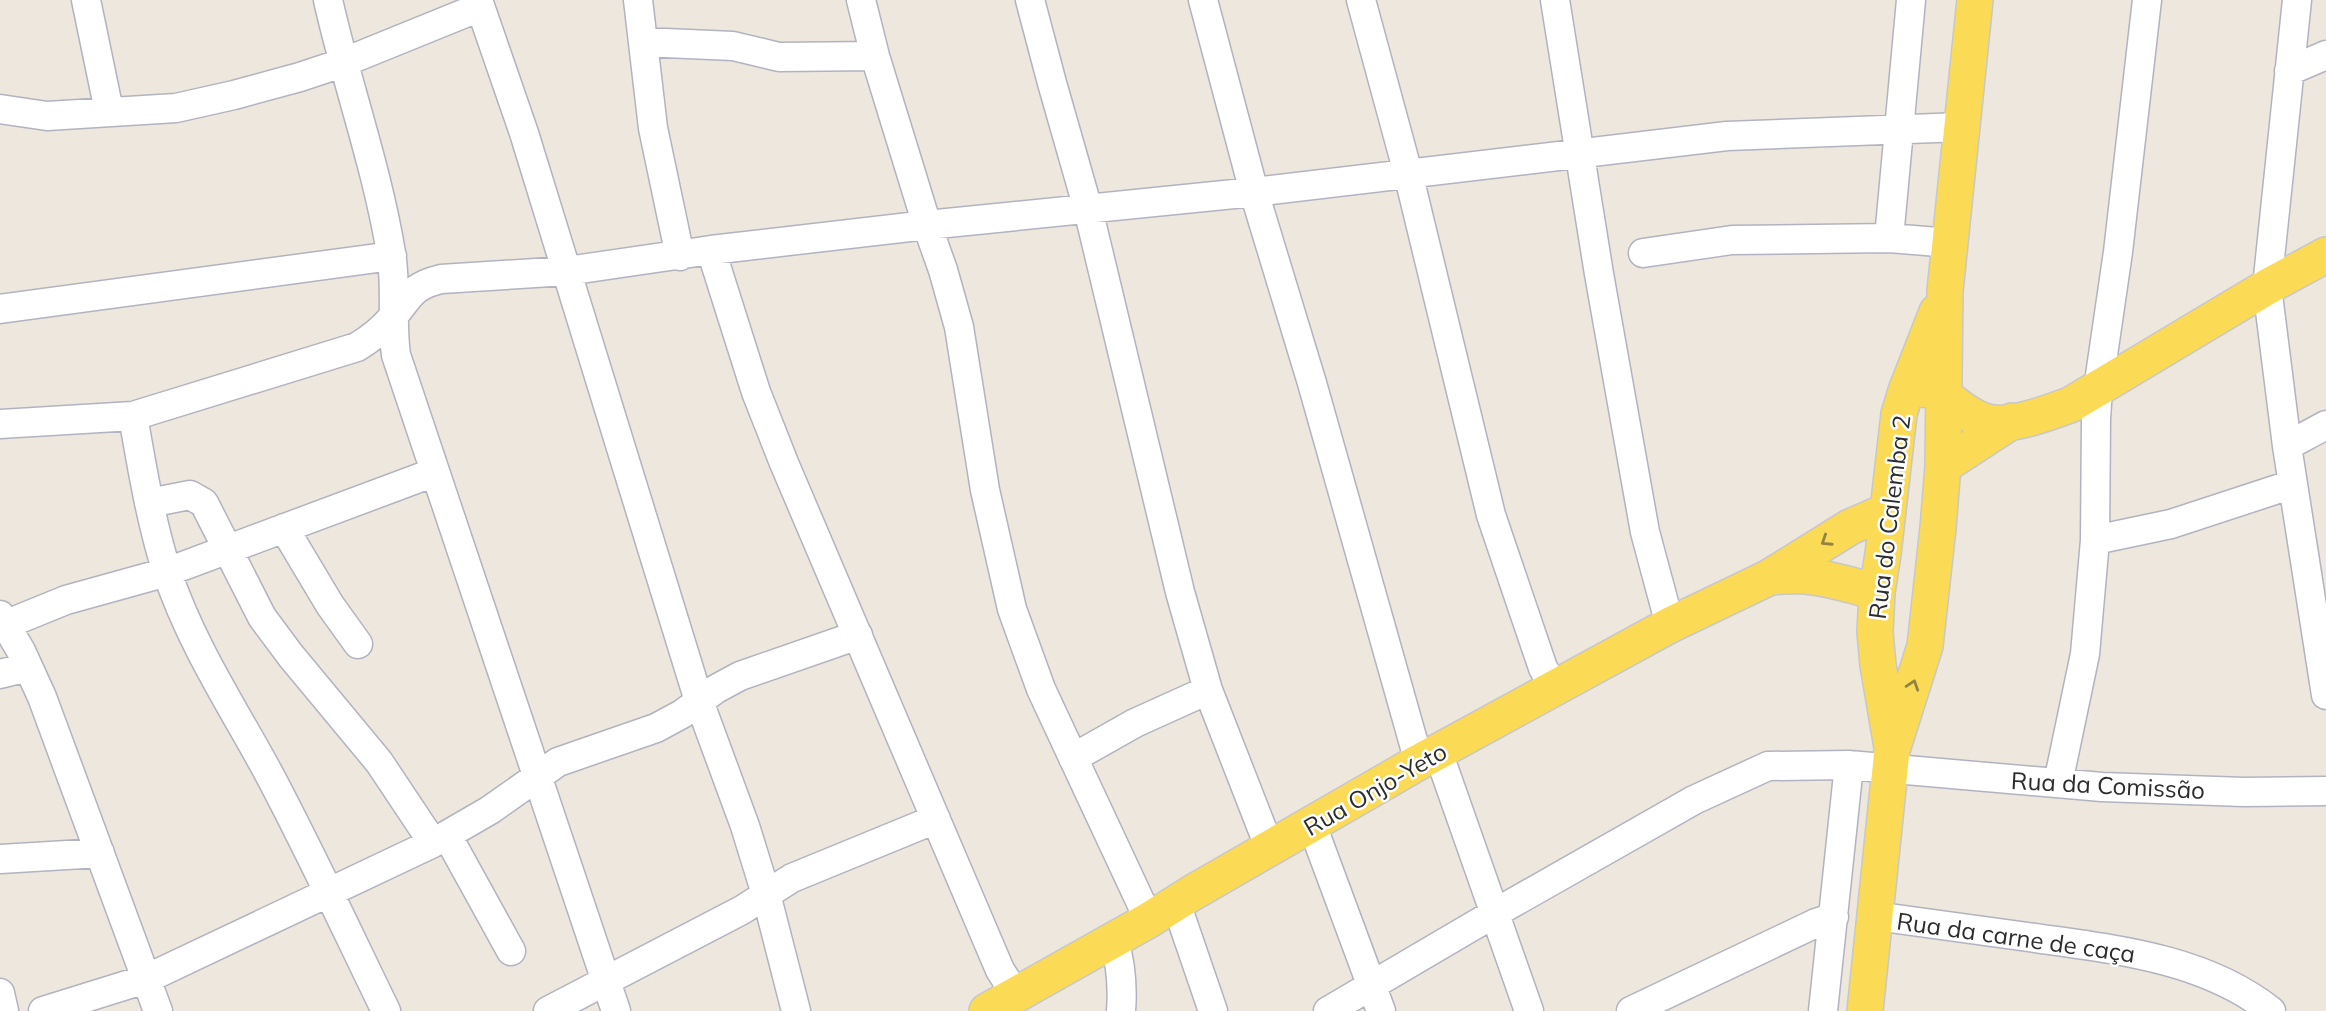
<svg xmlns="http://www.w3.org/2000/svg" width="2326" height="1011" font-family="Mulish,sans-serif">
<rect width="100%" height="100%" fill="#eee7dd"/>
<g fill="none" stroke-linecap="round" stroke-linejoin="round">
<defs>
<path id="minor" d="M86,0L109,111
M328,0C347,85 377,167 391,253C397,287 391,321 396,355L616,1011
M478,0L524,133L699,701L745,826L766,894L796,1011
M638,0L653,128L680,256
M861,0L875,56L927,225L943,270L959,327L985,490L1012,609L1041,689L1149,920
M1030,0L1052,83L1088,209L1180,592L1208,690L1270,849
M1203,0L1254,192L1312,383L1419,762
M1361,0L1408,173L1491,515L1543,668L1555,688
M1555,0L1599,274L1645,532L1670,625
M2297,0L2267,287L2287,446L2326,695
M643,42L733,46L779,57L875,56
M2289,71L2326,55
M0,109L47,116L176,108L234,95L300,77L342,63L480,7
M1889,238L1911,0
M711,250L756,392L784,463L1000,970L1016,995
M1643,253L1732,240L1889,238L1950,243
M0,309L392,256
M133,416C142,468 151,522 167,572C191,644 232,706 268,772C310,851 347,931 386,1011
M0,424L133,416L357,347C370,339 381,331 391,319C411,297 409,287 441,279L567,271L711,250L927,225L1254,192L1727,136L1962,127
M2287,446L2326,425
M149,503L190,495L204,503L262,617L291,656L379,762L433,843
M284,528L330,605L358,644
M2095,540L2171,524L2293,484
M0,615L21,651L42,697L158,1011
M7,624L66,600L167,572L435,472
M0,674L28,667
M1438,752L1529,1011
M1073,758L1135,723L1208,690
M2058,783L2085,654L2095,540L2096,419L2098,389L2118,252L2147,0
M1312,825L1381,1011
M447,835L511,951
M0,859L100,853
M1176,903L1213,1011
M1875,916C1926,923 1977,930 2028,937C2111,949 2203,957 2271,1011
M1114,940C1121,964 1123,986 1121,1011
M0,993L4,1011
M43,1011L146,979L433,843L490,810L558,762L656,728L682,714L716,689L740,676L858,635
M548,1011L742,910L792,878L936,819
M1328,1011L1495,913L1694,800L1768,766L1849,765L2102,787L2244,792L2326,791
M1631,1011L1816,923L1834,917
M1823,1011L1849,765"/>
<path id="major" d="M1906,391C1948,382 1949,409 1984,421C2008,429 2047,413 2070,405L2267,287L2326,255
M1943,466L2012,421
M1772,577C1814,572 1837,582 1877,592
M1892,747L1878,665L1875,632L1877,592L1883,554L1899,414L1906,391L1937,312
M987,1011L1149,920L1192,893L1419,762L1670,625L1768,578L1850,527L1887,511
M1865,1011L1892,750L1925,646L1938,528L1943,466L1945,291L1975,0"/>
</defs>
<!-- minor casing -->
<use href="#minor" stroke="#b1b3c0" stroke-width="31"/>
<!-- major casing -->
<use href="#major" stroke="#c8c8c8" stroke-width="38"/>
<!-- minor -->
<use href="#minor" stroke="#fff" stroke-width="28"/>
<!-- major -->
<use href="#major" stroke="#fbda55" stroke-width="35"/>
</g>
<!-- one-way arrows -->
<defs><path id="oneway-chevron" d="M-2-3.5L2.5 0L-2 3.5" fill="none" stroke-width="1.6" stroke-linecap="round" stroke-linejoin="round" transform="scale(1.75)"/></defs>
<g stroke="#948340">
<use href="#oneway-chevron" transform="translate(1826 541) rotate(147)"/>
<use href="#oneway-chevron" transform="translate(1913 685) rotate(-72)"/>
</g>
<g text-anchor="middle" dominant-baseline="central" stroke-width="5" stroke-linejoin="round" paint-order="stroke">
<!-- street labels -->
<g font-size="24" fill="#2c2c2c" stroke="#fff">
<text transform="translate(1889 517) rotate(-83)">Rua do Calemba 2</text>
<text transform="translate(2108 785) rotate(3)">Rua da Comissão</text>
<text transform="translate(1375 789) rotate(-30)">Rua Onjo-Yeto</text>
<text transform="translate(2016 937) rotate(8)">Rua da carne de caça</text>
</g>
</g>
</svg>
